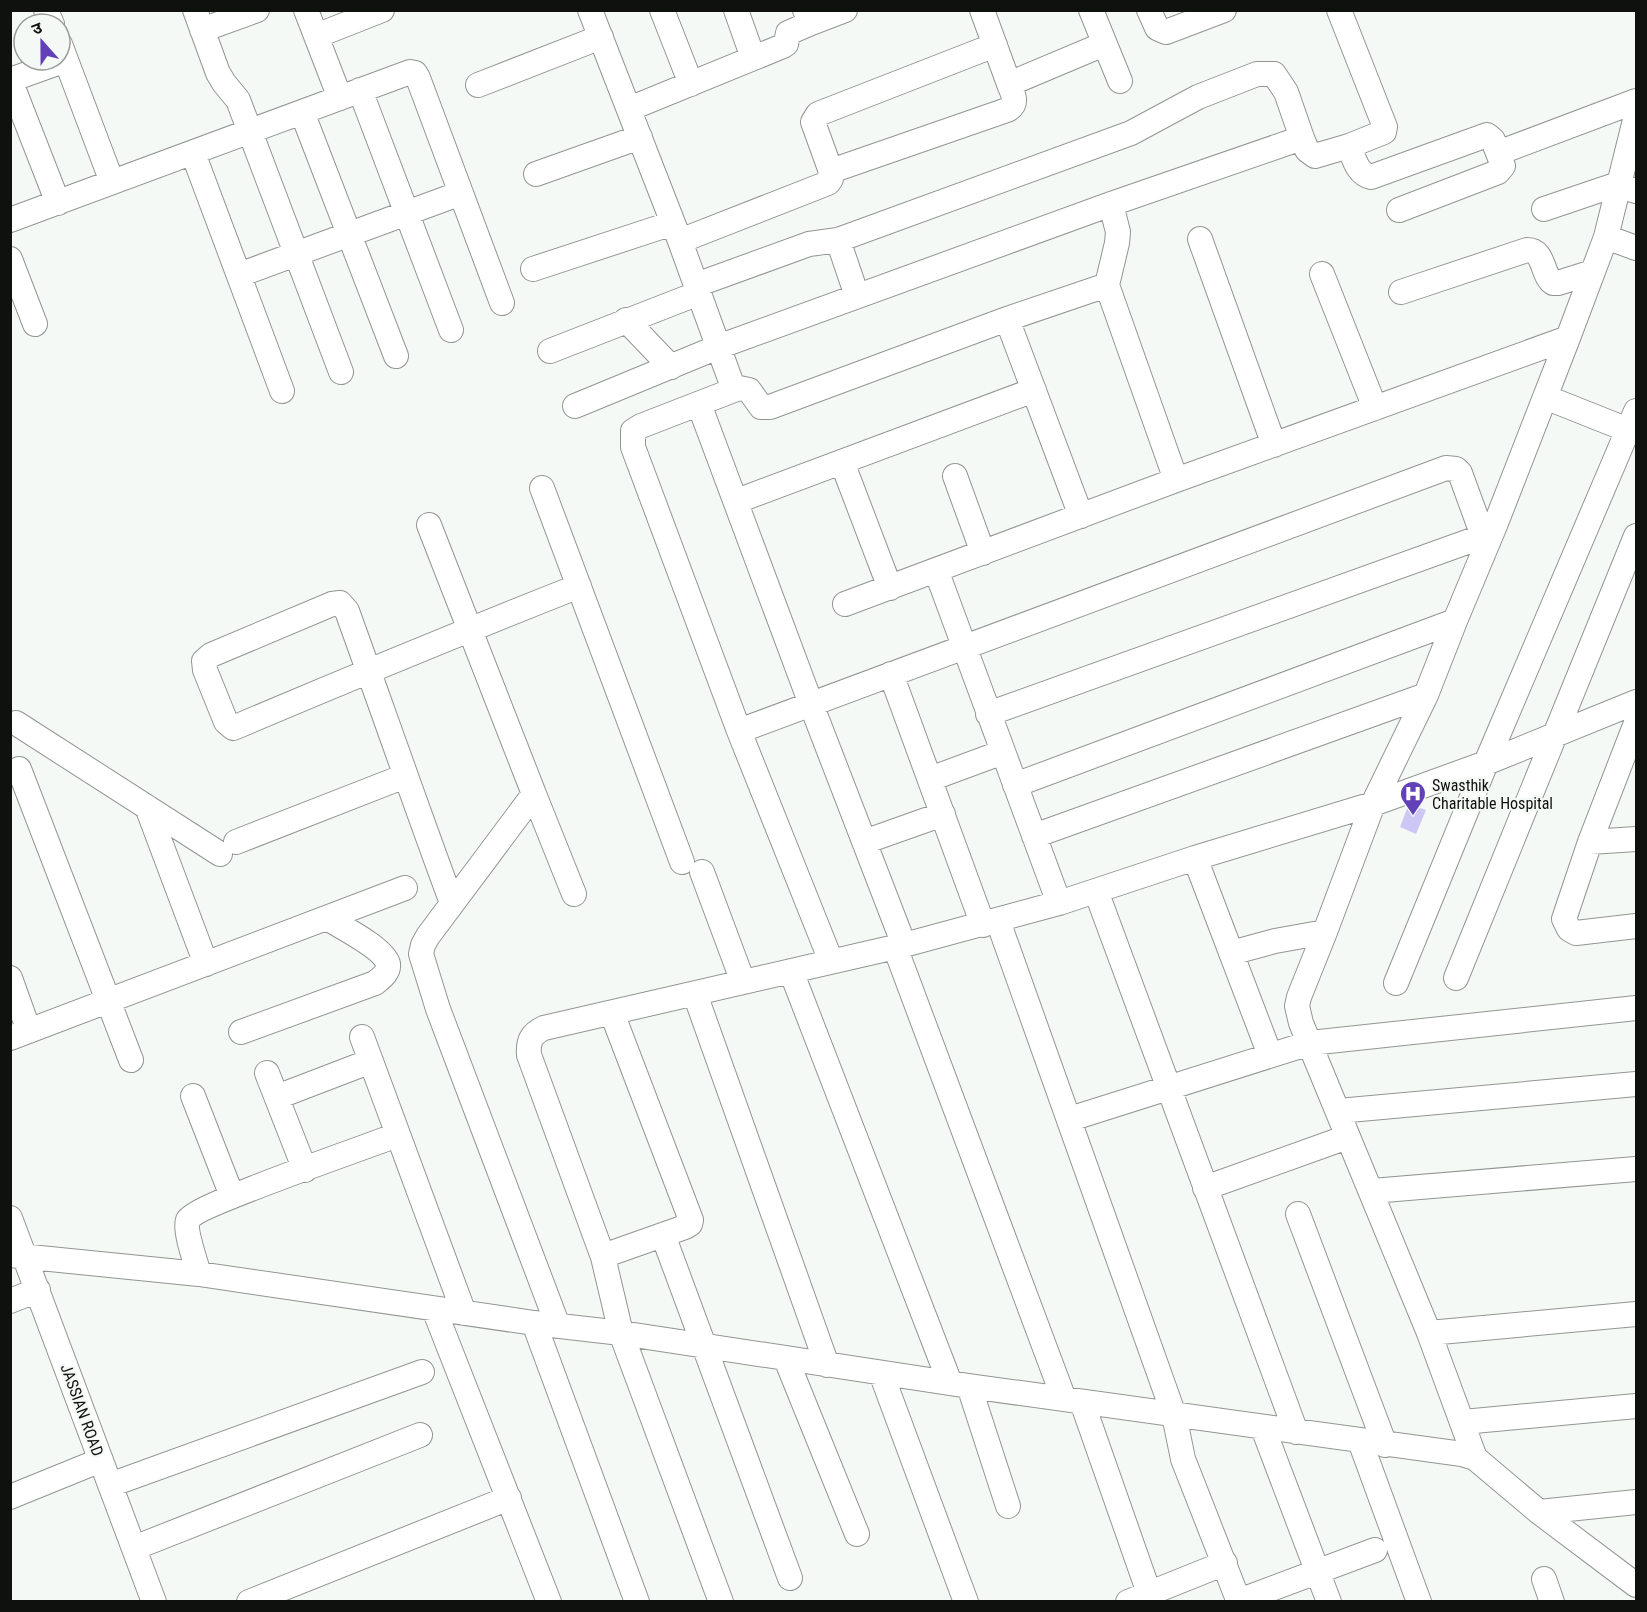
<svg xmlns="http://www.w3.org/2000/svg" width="1647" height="1612" font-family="'Roboto Condensed','Noto Sans Devanagari',sans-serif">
<rect width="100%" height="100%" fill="#f4f9f5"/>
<!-- building -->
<path fill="#cdc7f5" d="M1412,805L1426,810L1416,834L1400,827L1408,806Z"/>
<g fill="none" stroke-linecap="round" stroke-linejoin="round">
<defs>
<path id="minor" d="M46,10L52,24
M195,10L218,73L224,83L238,100L341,372
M306,10L340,98
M590,10L680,241L734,390
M662,10L691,84
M736,10L753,58
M982,10L1009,84
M1091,10L1120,81
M1149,10L1157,28L1166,32L1224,10
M1339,10L1385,127L1384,132L1349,146
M811,23L845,10
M202,30L257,10
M316,36L382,10
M60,44L112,182
M10,80L58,203
M10,80L66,60
M478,85L601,37
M360,90L451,330
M629,109L783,46L786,44L788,33L811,23L805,10
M302,112L396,356
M1302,138L1307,150L1315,156L1349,146C1354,158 1357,174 1371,177L1487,135L1493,140L1498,153
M193,153L282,391
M831,171L1007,110C1019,104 1013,94 1009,84L1104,44
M536,174L640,137
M1544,209L1612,186H1620L1636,191
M1399,210L1498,172L1503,166L1498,153L1636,101
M10,220L410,72L415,73L418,78L502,303
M1606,237L1636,248
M1200,239L1274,445
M838,240L857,296
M680,241L828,183L831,179L830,169L813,122L818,114L995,45
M10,259L35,324
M533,269L673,223
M1322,274L1375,408
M239,275L461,193
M1107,285L1176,480
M1401,292L1527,250C1545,250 1541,274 1553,283H1558L1593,272
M1007,319L1081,516
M626,320L671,367
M550,351L699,293
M1545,397L1628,430
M699,404L811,704L904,945
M575,406L718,347L1111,204L1302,138L1286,92L1274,74H1257L1198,97L1131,133L838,240L809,244L696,285
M842,462L890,588
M955,476L983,553
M542,488L682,862
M737,501L1034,390
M429,525L534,794L428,936L423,945L421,954L438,1009L558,1326
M936,570L1059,903
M845,604L1176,480L1568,338
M891,674L983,925
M988,714L1492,533
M16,723L220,854
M1636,723L1590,842L1564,919L1569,929L1576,933L1636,926
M739,731L1446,468L1456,469L1460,473L1483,536
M19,769L131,1060
M930,779L1003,752
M1015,785L1455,621
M534,794L574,894
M147,807L206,964
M1034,836L1426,695
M236,842L405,776
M864,842L943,814
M1590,842L1636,839
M1195,858L1270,1055
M702,872L743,982
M1096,891L1296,1432
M452,903C416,806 382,708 347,611L340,603L332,604L211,655L204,661L205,670L226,722L233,728L238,726C351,678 465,631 579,586
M998,921L1174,1415L1183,1459L1239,1602
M895,947L1064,1399
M1231,953L1275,941L1325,932
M831,961L739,731L633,447V431L641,426L739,388L749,390L761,407H770L1007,319L1107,285L1117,243L1118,232L1111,204
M791,971L950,1383
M10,978L29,1031
M1456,978L1636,536
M1396,983L1486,763L1636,411
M695,994L827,1365
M241,1032L375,983C381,978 389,973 388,964C384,948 341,927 327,918
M362,1037L464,1313
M10,1038L405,888
M267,1073L305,1170
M193,1096L232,1196
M277,1097L371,1061
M1338,1111L1636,1084
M1070,1119L1310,1043L1636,1008
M1205,1188L1339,1140
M1372,1191L1636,1169
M1298,1214L1385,1445
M10,1218L154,1602
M663,1235L790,1578
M10,1255L199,1274L534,1323L621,1333L969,1386L1462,1454L1475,1458L1539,1512L1636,1585
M603,1256L685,1227L690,1224L691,1220L612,1013
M199,1274C196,1263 184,1230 188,1220C196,1205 369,1146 397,1135
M10,1301L38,1290
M434,1309L549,1602
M534,1323L637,1602
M1429,1333L1636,1314
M786,1359L857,1534
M881,1373L966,1602
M969,1386L1008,1506
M1082,1402L1149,1593
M1463,1422L1636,1406
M1263,1428L1329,1602
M1360,1441L1419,1602
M1475,1458L1429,1333L1301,1023L1297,1006L1299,997L1325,932L1373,804L1426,695L1455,621L1496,523L1568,338L1606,237L1636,116
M110,1485L422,1372
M10,1497L101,1460
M1539,1512L1636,1502
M134,1548L420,1435
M1544,1579L1552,1602
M1239,1601L1375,1550
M249,1602L509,1498
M721,1602L621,1333L603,1257L529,1055C528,1041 531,1034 544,1028L904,945L1059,903L1195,858L1373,804L1486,763L1636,702
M1128,1602L1225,1563"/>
</defs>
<!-- minor casing -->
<use href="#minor" stroke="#929692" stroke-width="26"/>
<!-- minor -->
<use href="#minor" stroke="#fff" stroke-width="24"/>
</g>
<!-- icons -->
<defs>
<symbol id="hospital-pin" viewBox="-11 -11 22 30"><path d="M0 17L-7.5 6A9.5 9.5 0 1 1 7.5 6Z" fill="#6140b8" stroke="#f4f9f5"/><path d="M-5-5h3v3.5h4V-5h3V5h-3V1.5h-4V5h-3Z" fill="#fff"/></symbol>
</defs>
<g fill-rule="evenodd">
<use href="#hospital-pin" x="1398" y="779" width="30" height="40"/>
</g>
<g text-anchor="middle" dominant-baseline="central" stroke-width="4.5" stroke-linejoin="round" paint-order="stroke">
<!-- poi labels -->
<g font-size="16" fill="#0f110f" stroke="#f4f9f5" text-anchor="start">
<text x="1432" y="785">Swasthik<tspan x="1432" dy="18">Charitable Hospital</tspan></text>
</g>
<!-- street labels -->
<g font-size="16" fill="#0f110f" stroke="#f4f9f5">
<text transform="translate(82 1410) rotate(70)">JASSIAN ROAD</text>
</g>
</g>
<!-- border -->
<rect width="1647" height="1612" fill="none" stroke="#0f110f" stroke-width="24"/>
<!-- north arrow -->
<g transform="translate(42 42) rotate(339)"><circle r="28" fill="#f4f9f5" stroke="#989c99" stroke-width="1.5"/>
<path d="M0-4.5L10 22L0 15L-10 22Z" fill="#6140b8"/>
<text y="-9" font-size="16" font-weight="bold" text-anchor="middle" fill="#0f110f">उ</text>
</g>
</svg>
